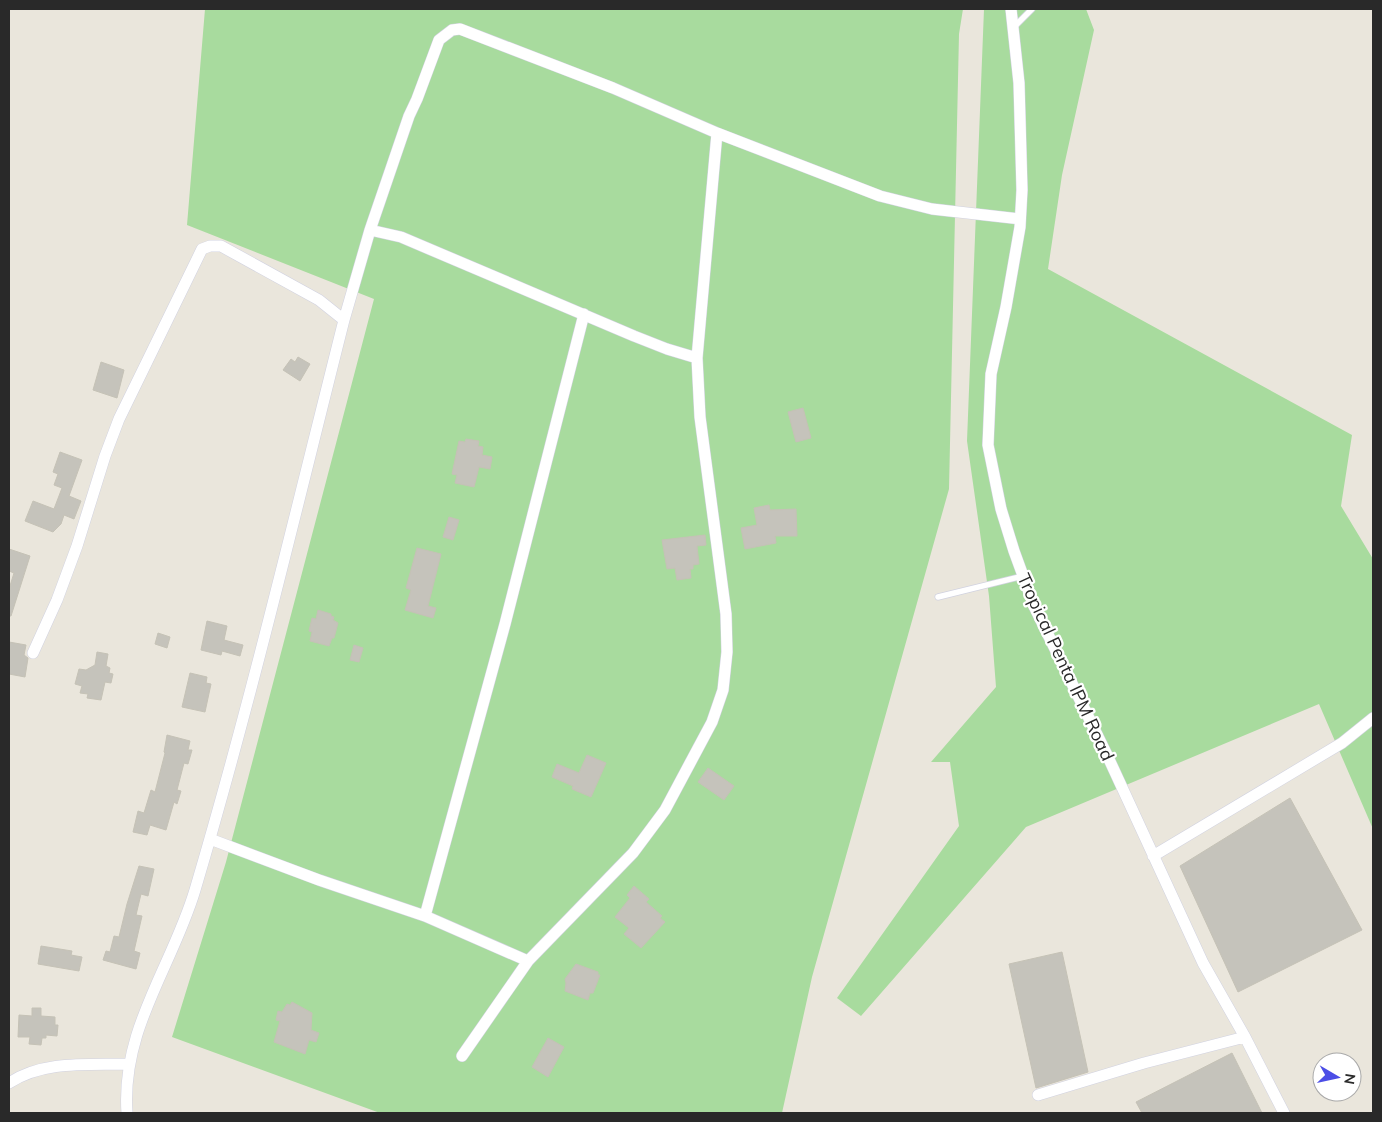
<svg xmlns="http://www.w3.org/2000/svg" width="1382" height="1122" font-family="Mulish,sans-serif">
<rect width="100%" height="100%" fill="#eae6dc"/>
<!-- green -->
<path fill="#a8db9e" d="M205,9H963L959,34L949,489L812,977L782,1113H380L172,1037L226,862L374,299L187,225Z
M984,9H1086L1094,30L1062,175L1048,269L1352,435L1341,506L1373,559V829L1319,704L1026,827L861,1016L837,998L959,826L950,762H931L996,687L989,596L967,441Z"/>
<!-- building -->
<path fill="#c5c3bb" stroke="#c5c2b6" d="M298,357L310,364L300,381L283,370L291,359L295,362Z
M101,362L124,370L117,398L93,390Z
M803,408L811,438L796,442L788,412Z
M466,439L479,441L478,446L483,447L482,455L492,457L490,469L479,467L474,487L455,483L457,475L452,474L459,441L465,442Z
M60,452L82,460L69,496L81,501L74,519L64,515L61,524L53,532L25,521L33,501L54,509L62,488L54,485L58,474L53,472Z
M769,505L770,510L796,509L797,536H775L776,543L745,549L741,528L757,525L754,508Z
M449,517L459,520L453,540L443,537Z
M705,535L706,545L697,546L699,564L693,565V569H690L691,578L677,580L675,568L667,569L662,540Z
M417,548L441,554L428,606L436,608L433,618L405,610L411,590L406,588Z
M9,549L30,556L11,616H9V589L14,573L9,571Z
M318,610L331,614V616L334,617L333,620L338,623L334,638H332L329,646L310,641L312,632L309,631L312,618L316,619Z
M207,621L227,626L224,640L243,645L240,656L222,651L221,655L201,650Z
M158,633L170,637L167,648L155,644Z
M9,642L26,645L24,655L28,658L25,677L9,674Z
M354,645L363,648L359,662L350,660Z
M97,652L108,654L106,666L110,668L109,673L113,674L111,683L105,682L101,700L87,698L88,694L80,693L82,686L75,684L79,669L86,670L95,665Z
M190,673L207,677L206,683L211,684L205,712L182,707Z
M167,735L190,741L188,750H192L188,764L184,763L177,790L181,791L177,804L174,802L166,830L150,825L147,835L133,832L138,811L144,813L151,790L155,792L165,753L164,752Z
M587,755L606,763L591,797L572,789L573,786L552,777L557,764L579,773Z
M708,768L734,786L724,800L698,782Z
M1290,798L1362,930L1238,992L1180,866Z
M139,866L154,869L148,896L141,894L136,915L142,916L134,951L140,953L136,969L103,960L106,951L110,952L114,936L119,937L127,904Z
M634,886L649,899L646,902L662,916L660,918L665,922L641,948L624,934L629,928L615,917L630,898L627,895Z
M41,946L72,951L71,955L82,957L79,971L38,964Z
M1062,952L1088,1072L1036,1088L1009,964Z
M576,964L598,972V975H600L593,993H590L588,1000L565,991L566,983L565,979Z
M292,1002L312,1013L311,1030L319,1033L316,1042L309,1040L305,1054L274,1042L280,1021L276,1020L278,1011L282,1012L287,1004L290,1005Z
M32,1008H41V1016L55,1017V1025H58L57,1036L46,1035V1038H42L41,1045L29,1044L30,1037H18L19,1015L32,1016Z
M548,1038L564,1047L548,1077L532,1067Z
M1232,1053L1262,1113H1142L1136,1102Z"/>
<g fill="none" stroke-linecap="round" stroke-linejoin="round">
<defs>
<path id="service" d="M1014,27L1032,9
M938,597L1023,576"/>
<path id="minor" d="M1011,9L1019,83L1022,190L1020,227L1006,307L991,374L988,445L1001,509L1014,551L1034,606L1108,757L1203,963L1245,1037L1284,1113
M370,230L409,116L417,99L439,40L452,30L460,29L613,88L717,133L880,196L932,209L1020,219
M344,320L370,230L401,237L634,336L667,349L697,358L700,417L726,614L727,652L723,690L712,722L665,810L633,853L528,961L462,1056
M697,358L717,133
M33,653L57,600L77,546L105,456L119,419L202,249L210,246H221L319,300L344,320C296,510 251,701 195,890C172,967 121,1029 127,1113
M210,839L319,880L425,916L528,961
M1153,856L1342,743L1373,718
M425,916L505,624L584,314
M9,1083C43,1060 89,1065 128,1064
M1038,1095L1144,1063L1245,1037"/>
</defs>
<!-- service casing -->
<use href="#service" stroke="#d1d2e0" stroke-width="7"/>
<!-- minor casing -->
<use href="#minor" stroke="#d1d2e0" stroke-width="12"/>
<!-- service -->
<use href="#service" stroke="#fff" stroke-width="5.5"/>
<!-- minor -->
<use href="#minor" stroke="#fff" stroke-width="11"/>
</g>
<g text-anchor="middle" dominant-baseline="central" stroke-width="4.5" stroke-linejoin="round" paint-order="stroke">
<!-- street labels -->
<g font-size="18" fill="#292929" stroke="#fff">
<text transform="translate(1066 667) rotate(65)">Tropical Penta IPM Road</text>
</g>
</g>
<!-- border -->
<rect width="1382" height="1122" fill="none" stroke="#292929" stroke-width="20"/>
<!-- north arrow -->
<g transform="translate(1337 1077) rotate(99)"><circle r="24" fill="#ffffff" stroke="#a9a9a9"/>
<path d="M0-4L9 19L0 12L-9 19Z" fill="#4c4ee6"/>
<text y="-8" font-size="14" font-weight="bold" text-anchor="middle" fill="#292929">N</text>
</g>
</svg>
